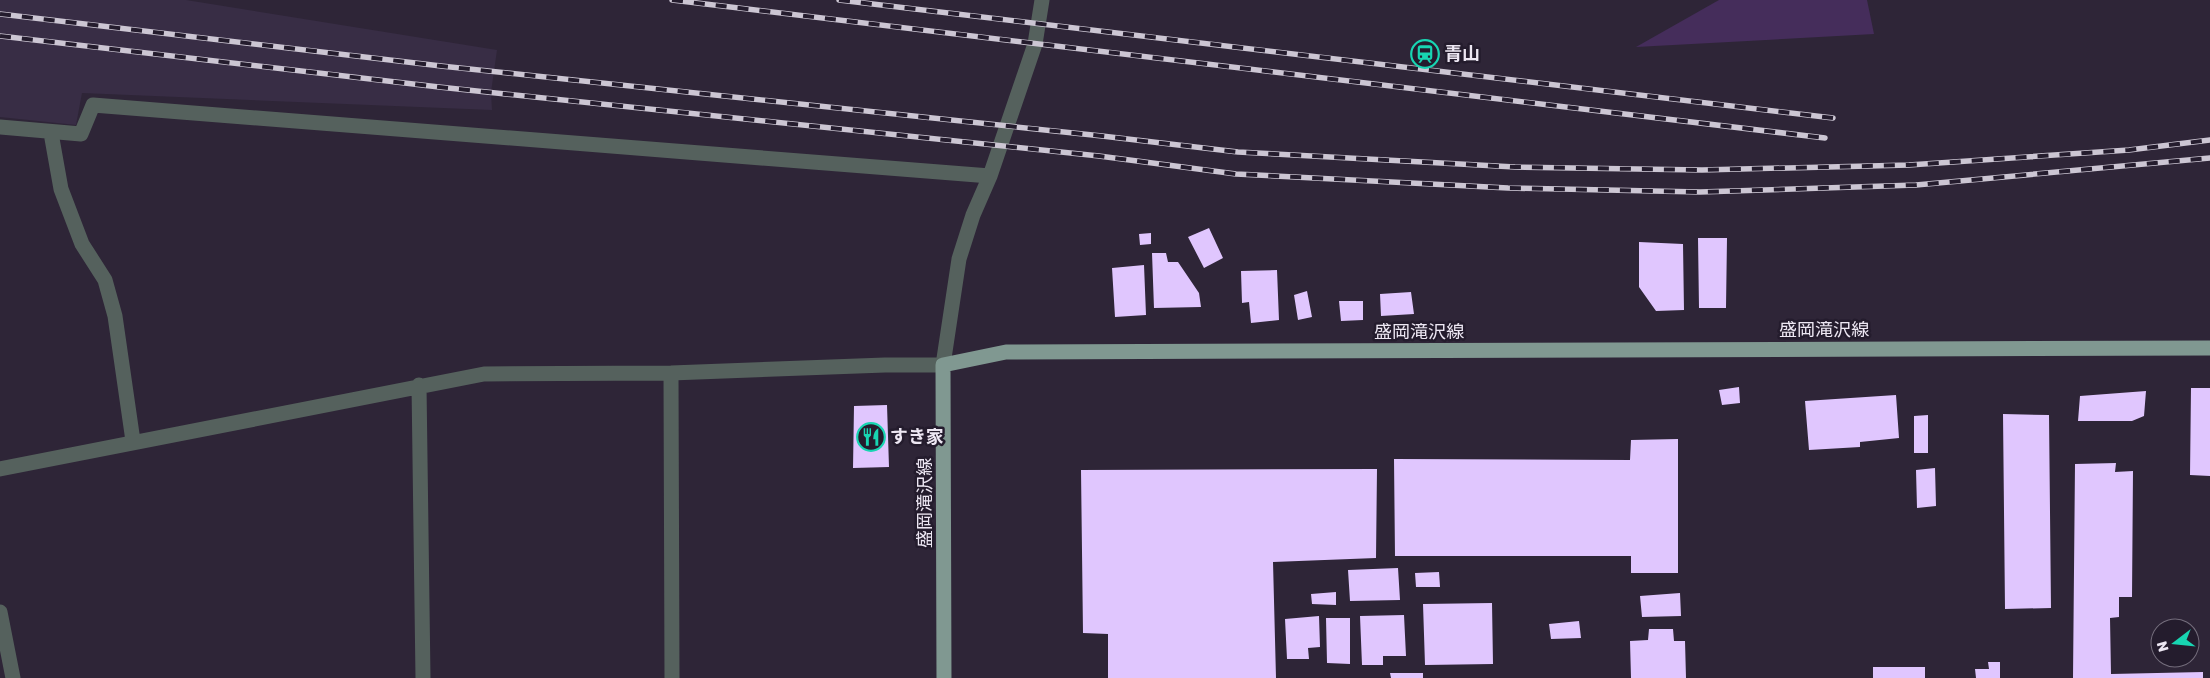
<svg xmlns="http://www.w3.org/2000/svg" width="2210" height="678" font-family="Rubik,'Noto Sans JP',sans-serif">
<rect width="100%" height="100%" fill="#2e2537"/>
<!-- built -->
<path fill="#382d45" d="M0,0H186L497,50L491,92L492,110L82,93L76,125L0,117Z"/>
<!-- green -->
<path fill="#452d5b" d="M1719,0H1867L1874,34L1636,47Z"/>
<!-- building -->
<path fill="#e0c6fe" d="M1209,228L1223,258L1204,268L1188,237Z
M1151,233V244L1140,245L1139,234Z
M1698,238H1727L1726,308H1699Z
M1639,242L1683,244L1684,310L1656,311L1639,287Z
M1152,253H1166L1168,262H1178L1199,293L1201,307L1154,308Z
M1144,265L1146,315L1115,317L1112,268Z
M1277,270L1279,320L1251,323L1249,302L1242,303L1241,271Z
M1307,291L1312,317L1298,320L1294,295Z
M1411,292L1414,314L1381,316L1380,294Z
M1339,301H1363V320L1341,321Z
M1739,387L1740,403L1722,405L1719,390Z
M2191,388H2210V476L2190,475Z
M2146,391L2144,416L2132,421H2078L2080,396Z
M1896,395L1899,438L1860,442V447L1809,450L1805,401Z
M887,405L889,467L853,468L854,406Z
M2003,414L2049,415L2051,608L2005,609Z
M1928,415V453H1914V416Z
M1678,439V573H1631V556H1395L1394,459L1630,460L1631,440Z
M2116,463L2115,472L2133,471L2132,597H2119V617L2110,618L2111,674L2203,672V678H2073L2075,464Z
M1935,468L1936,506L1917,508L1916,470Z
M1377,469L1376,558L1273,562L1276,678H1108V634L1083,633L1081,470Z
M1398,568L1400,600L1350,601L1348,570Z
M1439,572L1440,587H1416L1415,573Z
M1336,592V605L1312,604L1311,594Z
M1680,593L1681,616L1642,617L1640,596Z
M1492,603L1493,664L1425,665L1423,604Z
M1404,615L1406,656H1383V665H1362L1360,616Z
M1319,616L1320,647L1308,648L1309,659H1287L1285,619Z
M1326,618H1350V664L1327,663Z
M1579,621L1581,638L1551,639L1549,624Z
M1649,629H1673L1674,641H1685L1686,678H1631L1630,641L1648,640Z
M1988,662H2000V678H1976L1975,669H1989Z
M1873,667H1925V678H1873Z
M1390,673H1423V678H1391Z"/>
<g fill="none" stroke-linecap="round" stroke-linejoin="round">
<!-- minor -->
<path stroke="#55615d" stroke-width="15" d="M0,127L81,134L93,105L990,176
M51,133L61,189L82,244L105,280L115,316L133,441
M671,373L672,678
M419,385L423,678
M0,469L484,374L671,373L885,365H943L959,259L973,215L990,176L1035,44L1042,0
M0,612L13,678"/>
<!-- major -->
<path stroke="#809891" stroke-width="15" d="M944,678L943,365L1006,352L2210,348"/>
<defs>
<path id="rail" d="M672,0L1825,138
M839,0L1833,118
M0,14L441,66L1102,136L1238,152L1515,167L1702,170L1909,165L2129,150L2210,140
M0,36L439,87L1099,156L1236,174L1508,188L1700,192L1916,185L2210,158"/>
</defs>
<!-- rail casing -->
<use href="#rail" stroke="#ccc6d3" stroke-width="5.5"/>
<!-- rail -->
<use href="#rail" stroke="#241c2d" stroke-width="4" stroke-dasharray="11" stroke-linecap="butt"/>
</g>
<!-- icons -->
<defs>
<symbol id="station-ring" viewBox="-11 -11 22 22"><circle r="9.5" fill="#241c2d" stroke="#18d5b2" stroke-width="1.5"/><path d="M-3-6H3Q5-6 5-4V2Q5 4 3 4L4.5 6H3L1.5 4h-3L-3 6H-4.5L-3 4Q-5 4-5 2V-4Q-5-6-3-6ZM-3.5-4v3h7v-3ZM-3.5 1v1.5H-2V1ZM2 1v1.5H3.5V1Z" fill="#18d5b2"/></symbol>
<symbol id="restaurant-ring" viewBox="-11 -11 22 22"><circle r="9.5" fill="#241c2d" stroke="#18d5b2" stroke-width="1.5"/><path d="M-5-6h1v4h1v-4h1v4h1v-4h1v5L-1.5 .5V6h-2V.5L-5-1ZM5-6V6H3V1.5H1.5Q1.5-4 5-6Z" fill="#18d5b2"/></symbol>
</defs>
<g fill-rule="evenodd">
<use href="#station-ring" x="1409" y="38" width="32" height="32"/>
<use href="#restaurant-ring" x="855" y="421" width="32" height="32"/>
</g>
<g text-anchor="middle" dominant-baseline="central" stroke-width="5" stroke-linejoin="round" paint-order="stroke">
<!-- poi labels -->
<g font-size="18" font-weight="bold" fill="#ede7f3" stroke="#241c2d" text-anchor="start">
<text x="1444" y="54">青山</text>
<text x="890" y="437">すき家</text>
</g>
<!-- street labels -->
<g font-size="18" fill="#ede7f3" stroke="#241c2d">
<text x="1824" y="330">盛岡滝沢線</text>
<text x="1419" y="332">盛岡滝沢線</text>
<text transform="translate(925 503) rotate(-90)">盛岡滝沢線</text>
</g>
</g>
<!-- north arrow -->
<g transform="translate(2175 643) rotate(254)"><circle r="24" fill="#241c2d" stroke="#746d7c"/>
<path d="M0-4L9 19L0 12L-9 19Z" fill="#18d5b2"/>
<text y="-8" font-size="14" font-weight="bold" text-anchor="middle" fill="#ede7f3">N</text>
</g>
</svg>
